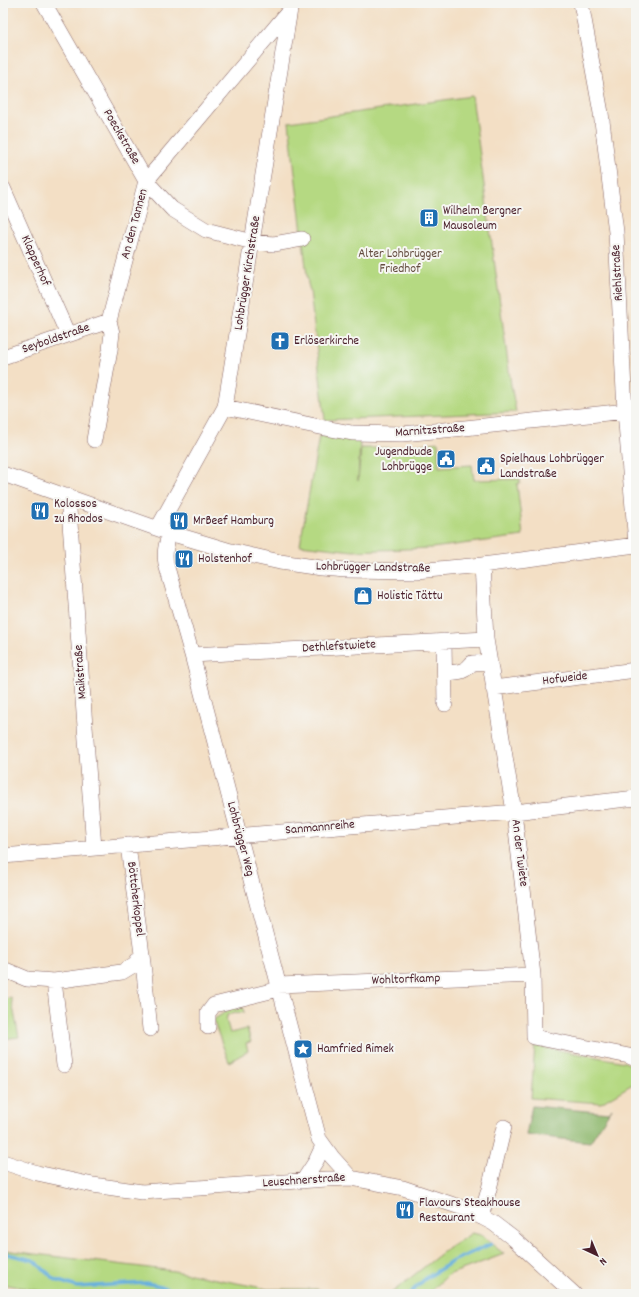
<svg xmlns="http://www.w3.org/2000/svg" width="639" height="1297" font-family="Dekko,sans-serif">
<rect width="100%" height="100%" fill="#f6f6f2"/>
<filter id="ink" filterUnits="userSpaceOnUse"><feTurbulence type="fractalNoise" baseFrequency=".025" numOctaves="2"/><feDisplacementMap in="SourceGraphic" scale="8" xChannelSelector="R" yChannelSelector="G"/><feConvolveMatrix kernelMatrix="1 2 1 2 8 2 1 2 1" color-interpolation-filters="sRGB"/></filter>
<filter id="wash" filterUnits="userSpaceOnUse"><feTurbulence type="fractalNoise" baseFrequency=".012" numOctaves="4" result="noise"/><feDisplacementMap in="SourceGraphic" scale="16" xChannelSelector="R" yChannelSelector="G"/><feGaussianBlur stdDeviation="0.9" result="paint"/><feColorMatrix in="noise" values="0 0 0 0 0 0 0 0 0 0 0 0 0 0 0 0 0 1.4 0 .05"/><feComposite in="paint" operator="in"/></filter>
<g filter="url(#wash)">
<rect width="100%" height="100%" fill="#f3dfc5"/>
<!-- green -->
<path fill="#b5d982" stroke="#807c56" d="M472,96L511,385L516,412L325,420L310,291L308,284L289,122Z
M319,436L360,441L358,481L361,448H395L438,442L439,467L472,465L474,480L520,479V483L517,484L523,536L432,548L353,551L300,545Z
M11,997L19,1037L3,1039V1000Z
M241,1004L244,1012L236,1014L235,1013L227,1015V1018L226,1019L230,1033L247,1029L251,1042L246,1043L248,1051L229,1062L213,1020L236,1005Z
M535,1046L625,1062L636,1068V1082L601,1103L531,1098Z
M472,1233L481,1235L504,1254L448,1275L428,1294H390L447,1249Z
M3,1250L174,1271L268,1289H317L334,1294H56L3,1284Z"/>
<!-- forest -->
<path fill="#90b970" stroke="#6d6c4e" d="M532,1106L609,1113L612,1108L590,1142L526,1135Z"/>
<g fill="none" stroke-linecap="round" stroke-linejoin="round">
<!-- stream -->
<path stroke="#67b0de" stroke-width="3.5" d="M3,1253L33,1260L56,1280L77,1287L146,1283L161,1286L174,1291L189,1294
M409,1294L425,1279L453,1261L491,1244"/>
</g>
</g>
<g filter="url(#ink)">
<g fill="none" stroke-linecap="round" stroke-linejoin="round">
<defs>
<path id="minor" d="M44,3L146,181L172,209L206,230L253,242L274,244L302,239
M581,3L601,113L616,232L625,411L636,544
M3,188L68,335
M3,357L109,321
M225,407L325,428L352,433L402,434L455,429L636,410
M94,440L110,350L112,333L109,321L146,181L290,10
M3,474L170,533L227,550L280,562L321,568L346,570L416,571L482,565L636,545
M68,496L94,848
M158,528L225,407L291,3
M170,533C166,544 164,552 166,564L192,655L319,1139L332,1157L351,1178
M482,565L486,639L514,812L533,975L534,1037L629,1056L636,1059
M444,641L445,704
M192,655L486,639
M445,673C456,672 465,673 472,663L490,662
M493,688L636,670
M3,856L514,812L636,798
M142,954L150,1029
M3,969L27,979L54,981L122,972L135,964L142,954L128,845
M54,981L64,1065
M278,985L533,975
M208,1027V1013L214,1005L279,989
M3,1162L37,1173L93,1185L142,1192L327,1179L351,1178L403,1188L466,1209L493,1223L514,1239L574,1294
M303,1181L316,1161L323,1146
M481,1217L489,1189L504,1127"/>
</defs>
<!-- minor casing -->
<use href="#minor" stroke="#856261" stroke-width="16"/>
<!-- minor -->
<use href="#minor" stroke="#fff" stroke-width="15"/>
</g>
</g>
<!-- icons -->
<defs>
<symbol id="building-square" viewBox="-11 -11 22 22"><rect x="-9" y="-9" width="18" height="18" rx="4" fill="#1f6fb2" stroke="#f6f6f2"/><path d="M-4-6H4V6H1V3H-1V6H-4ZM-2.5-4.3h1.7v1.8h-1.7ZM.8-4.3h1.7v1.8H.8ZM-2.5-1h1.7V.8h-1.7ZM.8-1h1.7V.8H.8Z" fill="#fff"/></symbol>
<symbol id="church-square" viewBox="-11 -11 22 22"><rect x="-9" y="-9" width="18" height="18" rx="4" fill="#1f6fb2" stroke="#f6f6f2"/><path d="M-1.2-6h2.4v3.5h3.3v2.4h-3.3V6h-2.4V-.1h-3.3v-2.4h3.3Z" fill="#fff"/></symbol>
<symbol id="civic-square" viewBox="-11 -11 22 22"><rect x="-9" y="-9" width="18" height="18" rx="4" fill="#1f6fb2" stroke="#f6f6f2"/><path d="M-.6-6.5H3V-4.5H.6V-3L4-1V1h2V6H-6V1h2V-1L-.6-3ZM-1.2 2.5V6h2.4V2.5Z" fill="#fff"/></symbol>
<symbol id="restaurant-square" viewBox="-11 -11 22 22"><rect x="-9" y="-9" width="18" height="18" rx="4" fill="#1f6fb2" stroke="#f6f6f2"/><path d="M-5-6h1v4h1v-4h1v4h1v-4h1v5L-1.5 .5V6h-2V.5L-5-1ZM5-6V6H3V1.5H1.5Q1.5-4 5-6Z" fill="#fff"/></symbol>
<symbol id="shop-square" viewBox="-11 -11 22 22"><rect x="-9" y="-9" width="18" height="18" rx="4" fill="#1f6fb2" stroke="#f6f6f2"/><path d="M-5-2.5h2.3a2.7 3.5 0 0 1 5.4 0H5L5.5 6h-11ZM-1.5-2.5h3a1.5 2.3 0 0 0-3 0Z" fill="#fff"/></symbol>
<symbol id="sight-square" viewBox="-11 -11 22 22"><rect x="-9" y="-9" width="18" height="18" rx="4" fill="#1f6fb2" stroke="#f6f6f2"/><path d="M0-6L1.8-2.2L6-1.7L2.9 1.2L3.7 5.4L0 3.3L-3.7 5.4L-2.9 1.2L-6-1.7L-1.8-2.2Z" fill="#fff"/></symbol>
</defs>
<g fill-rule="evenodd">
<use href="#building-square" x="418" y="207" width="22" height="22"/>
<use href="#church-square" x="269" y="330" width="22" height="22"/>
<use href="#civic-square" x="435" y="448" width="22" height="22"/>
<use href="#civic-square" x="475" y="455" width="22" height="22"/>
<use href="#restaurant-square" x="29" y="500" width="22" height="22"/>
<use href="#restaurant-square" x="168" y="510" width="22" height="22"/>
<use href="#restaurant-square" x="173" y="548" width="22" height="22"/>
<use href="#shop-square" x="352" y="585" width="22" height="22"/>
<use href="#sight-square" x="292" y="1038" width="22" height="22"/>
<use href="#restaurant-square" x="394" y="1199" width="22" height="22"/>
</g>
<g text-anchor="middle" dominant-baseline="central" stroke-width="4" stroke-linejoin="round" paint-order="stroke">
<!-- street labels -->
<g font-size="13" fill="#4a1f2b" stroke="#f6f6f2">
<text transform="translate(121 137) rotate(60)">Poeckstraße</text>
<text transform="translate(135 224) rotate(-75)">An den Tannen</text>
<text transform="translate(35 261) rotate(66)">Klapperhof</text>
<text transform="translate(248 273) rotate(-81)">Lohbrügger Kirchstraße</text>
<text transform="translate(618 273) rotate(-93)">Riehlstraße</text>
<text transform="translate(56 339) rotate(-19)">Seyboldstraße</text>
<text transform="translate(430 431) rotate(-4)">Marnitzstraße</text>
<text transform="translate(373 568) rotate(1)">Lohbrügger Landstraße</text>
<text transform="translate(339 647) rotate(-3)">Dethlefstwiete</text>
<text transform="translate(81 672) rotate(-94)">Maikstraße</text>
<text transform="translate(565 679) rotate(-7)">Hofweide</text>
<text transform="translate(320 828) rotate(-5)">Sanmannreihe</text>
<text transform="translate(240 839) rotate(75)">Lohbrügger Weg</text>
<text transform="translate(519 853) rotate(83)">An der Twiete</text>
<text transform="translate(135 899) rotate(83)">Böttcherkoppel</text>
<text transform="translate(406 980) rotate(-2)">Wohltorfkamp</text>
<text transform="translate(304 1181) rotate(-4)">Leuschnerstraße</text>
</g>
<!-- poi labels -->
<g font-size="13" fill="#4a1f2b" stroke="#f6f6f2" text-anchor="start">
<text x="443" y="211">Wilhelm Bergner<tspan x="443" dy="15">Mausoleum</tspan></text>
<text x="294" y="341">Erlöserkirche</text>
<text x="432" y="452" text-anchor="end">Jugendbude<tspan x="432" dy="15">Lohbrügge</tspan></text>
<text x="500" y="459">Spielhaus Lohbrügger<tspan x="500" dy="15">Landstraße</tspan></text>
<text x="54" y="504">Kolossos<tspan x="54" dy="15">zu Rhodos</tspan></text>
<text x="193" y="521">MrBeef Hamburg</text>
<text x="198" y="559">Holstenhof</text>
<text x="377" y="596">Holistic Tättu</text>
<text x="317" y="1049">Hamfried Rimek</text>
<text x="419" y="1203">Flavours Steakhouse<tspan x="419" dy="15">Restaurant</tspan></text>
</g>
<!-- park labels -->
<g font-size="13" fill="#654e41" stroke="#f6f6f2">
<text x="400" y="254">Alter Lohbrügger<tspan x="400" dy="15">Friedhof</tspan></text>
</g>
</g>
<!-- margin -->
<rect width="639" height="1297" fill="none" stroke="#f6f6f2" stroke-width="16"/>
<!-- north arrow -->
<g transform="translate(597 1255) rotate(136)" stroke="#f6f6f2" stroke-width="3" paint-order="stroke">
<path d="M0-3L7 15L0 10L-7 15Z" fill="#4a1f2b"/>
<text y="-6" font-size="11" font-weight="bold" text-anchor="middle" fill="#4a1f2b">N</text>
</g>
</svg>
